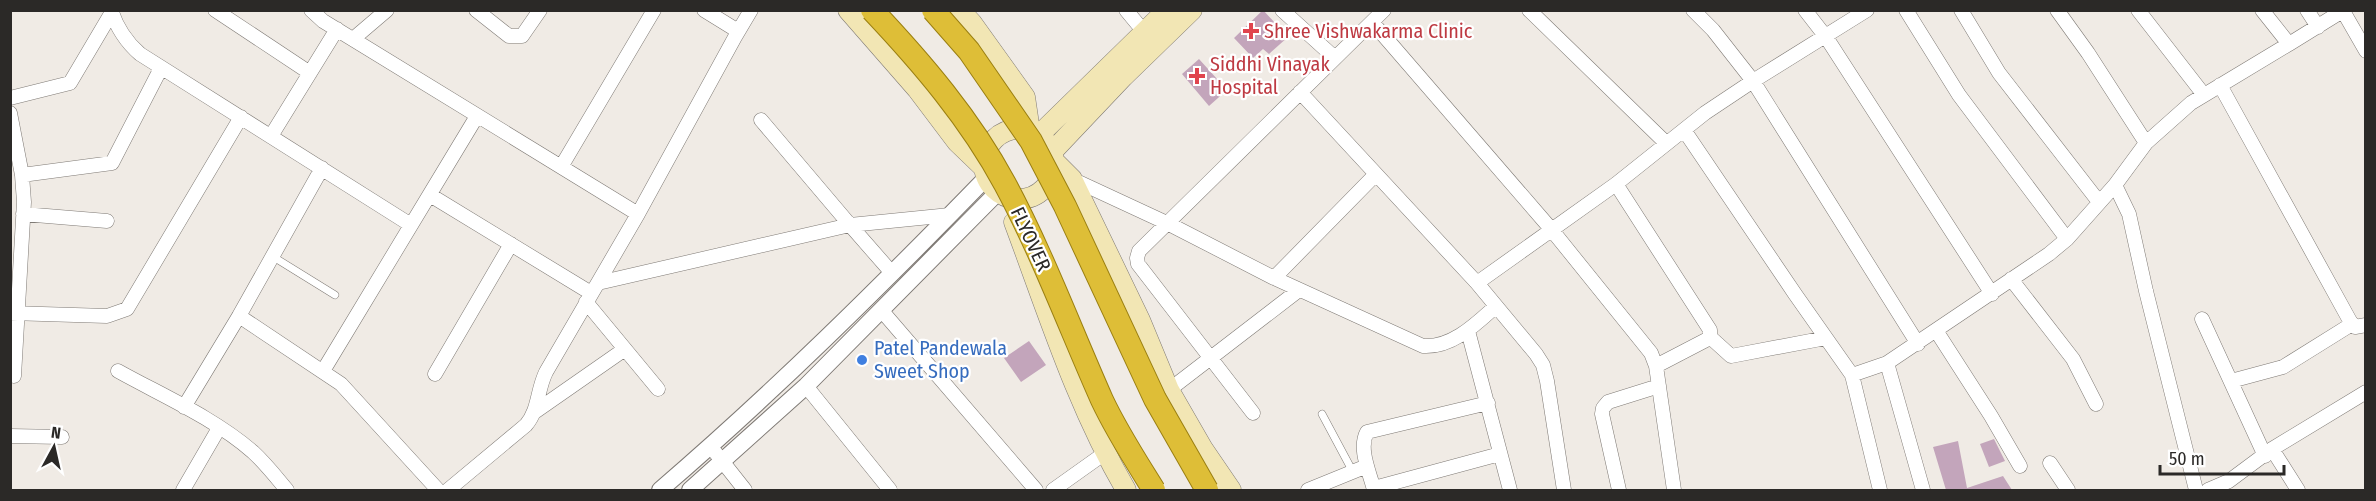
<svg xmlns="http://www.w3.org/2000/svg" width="2376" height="501" font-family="'Fira Sans Condensed',sans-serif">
<rect width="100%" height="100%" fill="#f0ebe5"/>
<!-- building -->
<path fill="#c3a5bb" d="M1263,10L1288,37L1269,54L1263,49L1253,58L1234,38Z
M1199,59L1227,90L1209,106L1182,74Z
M1029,341L1046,365L1021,382L1004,358Z
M1994,439L2005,461L1989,467L1980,444Z
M1958,441L1967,488L2003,476L2012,490H1946L1933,447Z"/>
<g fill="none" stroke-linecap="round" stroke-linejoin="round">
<defs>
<path id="service" d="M272,256L335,295
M1322,414L1353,472"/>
<path id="minor" d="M111,10C117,28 126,42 140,54L411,225
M215,10L310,73
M311,10L323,21L638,214
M476,10L509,36H522L540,10
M704,10L738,31
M1126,10L1150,39
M1282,10L1335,58
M1529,10L1666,143
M1693,10L1713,30L1753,81L1918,344
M1805,10L1826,37L1992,294
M1906,10L1959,95L2067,239
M1961,10L1999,73L2099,202
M2057,10L2088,53L2146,143
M2138,10L2204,95
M2262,10L2289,44L2344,10
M2307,10L2318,27
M2343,11L2366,51
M1372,22L1551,229L1651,353L1656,366L1674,490
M353,39L387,10
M2220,85L2350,321L2355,327L2366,325
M1300,92L1477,283L1536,354L1543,365L1547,381L1564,490
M10,98L70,83L112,12
M10,113L22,175L24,202L14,376
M761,120L850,225L950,215
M1684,130L1795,294L1852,375L1887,363
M271,136L337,29
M561,167L654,10
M22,175L112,163L161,68
M1072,179L1169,224L1274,278L1423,346C1452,348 1476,324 1496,306
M1616,184L1710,330V337L1706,340L1656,366
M2115,185L2129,214L2146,291L2196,490
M430,195L591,293
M23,214L107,221
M1274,278L1376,174
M2011,279L2073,359L2096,404
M598,283L850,225L892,273
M1477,283L1616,184L1705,113L1753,81L1867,10
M586,302L658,389
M882,311L1036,490
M10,313L107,316L127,309L241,117
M239,316L341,384L438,490
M2202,319L2265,456
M1468,331L1510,490
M1937,332L1991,416L2020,466
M1710,337L1731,356L1826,338
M118,371C163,396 214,418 253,452C266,464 276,477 287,490
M323,371L477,116
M435,374L511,244
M1852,375L1880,490
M2231,381L2283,367L2352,324
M806,386L890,490
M1169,390L1299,290
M184,407L239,316L322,168
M536,411L625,349
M1253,413L1138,264L1137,258L1139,251L1384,10
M10,436L62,437
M711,447L745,490
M2272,449L2298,490
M2050,463L2068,490
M1374,488L1500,454
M183,490L219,428
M448,490L526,425C539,410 537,390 546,372L638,214L735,37L751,10
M1053,490L1105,453
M1308,490L1367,466
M1374,490C1370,473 1358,449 1367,432L1488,403
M1619,490L1602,414L1603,408L1608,402L1659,386
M1923,490L1887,363L2049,254L2067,239L2115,185L2146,143L2191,103L2289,44
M2208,490L2229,481L2272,449L2366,392"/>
<path id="tertiary" d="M660,490C774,392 881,286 986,178
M690,490L806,386L998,192"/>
<path id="secondary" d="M848,10L917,89L957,142L983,167
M960,10L972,23L1025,97L1030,131
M984 164a35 35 0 1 1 70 0a35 35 0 1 1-70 0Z
M1039,135L1167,10
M1052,152L1123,77L1192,10
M1054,161L1072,179L1140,320L1169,390L1203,449L1231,490
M1014,222C1048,313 1077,406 1126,490"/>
</defs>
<!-- service casing -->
<use href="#service" stroke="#7f7a75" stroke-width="8"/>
<!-- minor casing -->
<use href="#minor" stroke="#7f7a75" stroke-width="15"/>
<!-- tertiary casing -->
<use href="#tertiary" stroke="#7f7a75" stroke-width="18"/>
<!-- secondary casing -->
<use href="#secondary" stroke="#7f7a75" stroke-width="21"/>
<!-- service -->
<use href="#service" stroke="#fff" stroke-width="7"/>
<!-- minor -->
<use href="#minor" stroke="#fff" stroke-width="14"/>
<!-- tertiary -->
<use href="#tertiary" stroke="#fff" stroke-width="16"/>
<!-- secondary -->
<use href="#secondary" stroke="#f2e6b4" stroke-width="20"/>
<defs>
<path id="trunk-bridge" d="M872,10C922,63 970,119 1005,184C1042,253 1070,328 1102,400C1117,432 1136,461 1154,490
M933,10L969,51L1031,141L1065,206L1155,399L1207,490"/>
</defs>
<!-- trunk-bridge casing -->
<use href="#trunk-bridge" stroke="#9a7f11" stroke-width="24" stroke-linecap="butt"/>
<!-- trunk-bridge -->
<use href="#trunk-bridge" stroke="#debe37" stroke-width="22"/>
</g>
<!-- markers -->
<g fill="#e0444e" stroke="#fff" stroke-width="2">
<path d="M1248 22h6v6h6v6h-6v6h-6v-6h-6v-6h6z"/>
<path d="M1194 67h6v6h6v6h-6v6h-6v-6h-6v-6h6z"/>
</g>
<circle fill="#3f7fe0" stroke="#fff" stroke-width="2" cx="862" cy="360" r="6"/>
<g text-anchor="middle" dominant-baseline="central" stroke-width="4.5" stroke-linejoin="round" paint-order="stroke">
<!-- health labels -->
<g font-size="20" fill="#be3a42" stroke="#fff" text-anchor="start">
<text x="1264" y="31">Shree Vishwakarma Clinic</text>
<text x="1210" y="64">Siddhi Vinayak<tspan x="1210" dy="23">Hospital</tspan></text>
</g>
<!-- street labels -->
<g font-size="20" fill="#2b2927" stroke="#fff">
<text transform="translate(1031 239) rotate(65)">FLYOVER</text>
</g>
<!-- shop labels -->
<g font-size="20" fill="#366cbe" stroke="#fff" text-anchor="start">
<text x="874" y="348">Patel Pandewala<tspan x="874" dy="23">Sweet Shop</tspan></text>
</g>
</g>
<!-- border -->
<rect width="2376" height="501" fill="none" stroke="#2b2927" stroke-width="24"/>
<!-- north arrow -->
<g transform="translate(54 447) rotate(8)" stroke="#ffffff" stroke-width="4.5" paint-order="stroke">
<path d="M0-4.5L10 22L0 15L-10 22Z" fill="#2b2927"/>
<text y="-9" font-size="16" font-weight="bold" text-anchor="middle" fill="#2b2927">N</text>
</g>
<!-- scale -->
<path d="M2160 465v9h124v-9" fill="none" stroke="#2b2927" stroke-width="3"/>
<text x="2169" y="465" font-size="18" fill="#2b2927" stroke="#ffffff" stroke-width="4.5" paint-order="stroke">50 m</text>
</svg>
